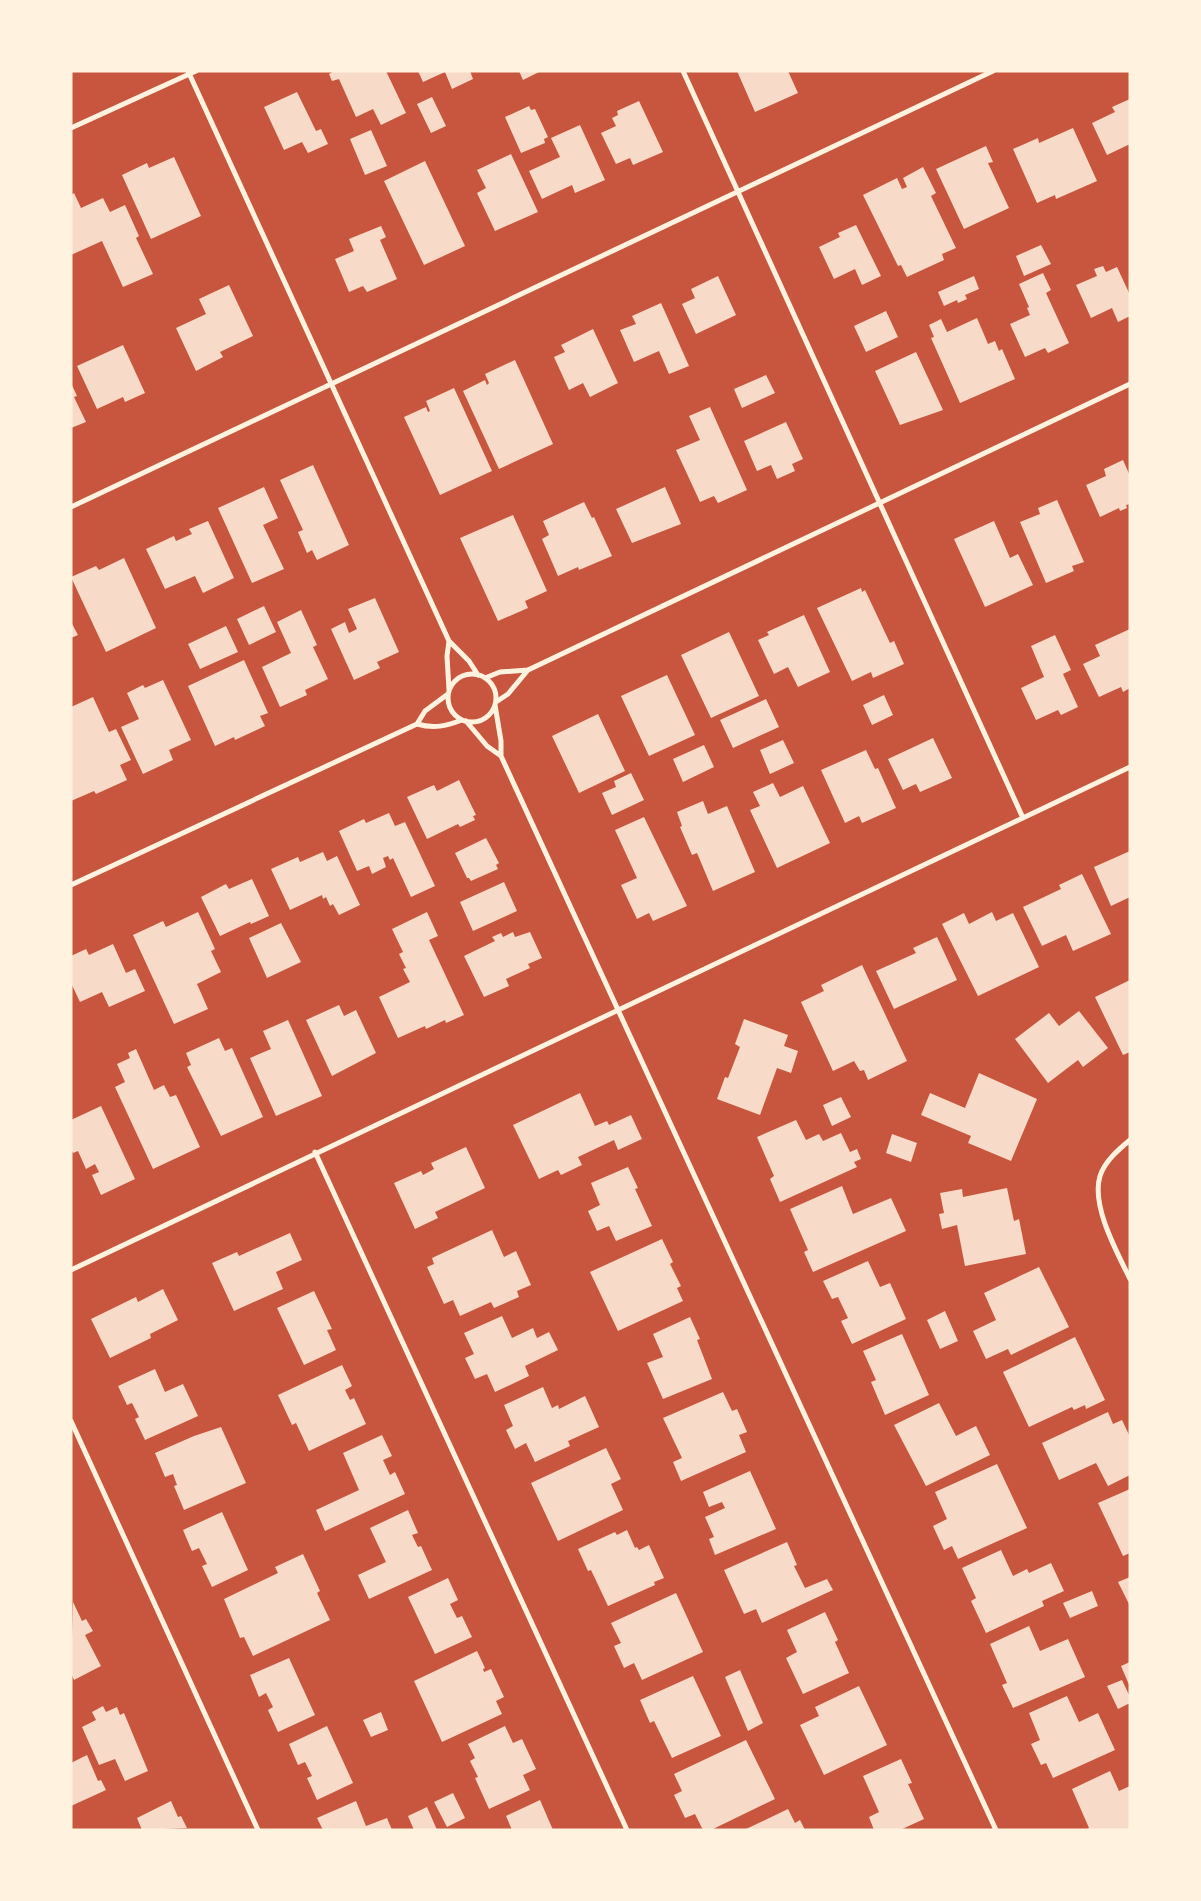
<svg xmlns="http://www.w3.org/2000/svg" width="1201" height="1901" font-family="Signika,sans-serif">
<rect width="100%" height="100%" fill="#c8553d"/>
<!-- building -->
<path fill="#f7dbc8" d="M334,71H386L406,113L381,125L373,109L356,117L339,79L332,81L329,74Z
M418,71H470L473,79L452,89L445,72L423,82Z
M519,71H541L523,80Z
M737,71H788L798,93L755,112Z
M297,92L316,131L321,129L328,144L308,153L302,142L284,150L264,107Z
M432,97L446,126L431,133L417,104Z
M1130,99V144L1107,155L1092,123L1115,112L1112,107Z
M639,101L663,152L633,165L630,158L616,164L601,133L616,126L612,118L618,115L617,111Z
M529,106L531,110L535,109L548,137L544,139L545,143L521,153L505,117Z
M580,125L605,180L575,193L572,185L542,199L529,171L560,157L551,138Z
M1073,128L1097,181L1056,199L1055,195L1037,203L1013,149L1038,138L1039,143Z
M371,130L387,166L365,175L350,139Z
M986,146L993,162L988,163L1009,208L964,229L936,169Z
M511,154L538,212L495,231L477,193L486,188L477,170Z
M174,157L201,216L151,239L122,175L147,163L149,168Z
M425,161L465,246L424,265L384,181Z
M923,167L936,193L931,196L956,248L942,254L944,260L907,277L901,265L898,266L863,195L897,178L902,189L907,187L903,178Z
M74,193L81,208L103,198L110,212L125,205L139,236L136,238L153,274L123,287L102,241L71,255V195Z
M856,225L881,276L862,285L855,269L834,279L819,247L840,237L838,233Z
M381,226L386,237L380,240L397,279L367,292L363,286L349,292L335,259L354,251L349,239Z
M1041,245L1051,264L1024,276L1016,256Z
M1103,266L1106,272L1117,267L1130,295V316L1118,322L1112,308L1091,318L1076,285L1097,276L1094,269Z
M1043,273L1051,290L1046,293L1069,343L1048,353L1045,348L1025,357L1010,324L1030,315L1027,308L1029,307L1019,284Z
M718,276L736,315L696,334L682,304L695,298L691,289Z
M974,276L979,289L965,295L967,299L958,303L957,300L944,306L938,292Z
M229,285L253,336L220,352L223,357L196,371L176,328L206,314L199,299Z
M661,303L689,366L669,374L659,351L634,362L620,330L636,324L632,316Z
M886,311L898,337L866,352L854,326Z
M977,318L988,344L995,341L999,351L1002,349L1015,379L960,403L931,338L934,337L929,325L941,319L947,332Z
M593,329L618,383L590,397L583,383L569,390L554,357L565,352L561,345Z
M123,345L145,393L125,402L123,397L97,409L77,366Z
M916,352L943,410L900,425L875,371Z
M515,360L553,444L499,469L463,391L485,380L487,385L489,383L485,374Z
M766,375L775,393L742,408L734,389Z
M71,383L77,396L74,397L86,422L71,428Z
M454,388L492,471L440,495L404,417L426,407L428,412L430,411L426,401Z
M710,407L747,490L718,503L714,496L700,502L676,450L700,440L689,416Z
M786,422L803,459L792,464L795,471L777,479L771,465L757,471L744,441Z
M1123,460L1130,476V504L1126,505L1127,508L1120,511L1119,508L1100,517L1086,485L1106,476L1104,469Z
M313,465L349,545L317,560L312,550L307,553L298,532L303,530L280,480Z
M264,487L278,518L263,525L284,569L252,583L218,508Z
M665,487L681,524L632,543L616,509Z
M1057,500L1084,562L1072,566L1074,571L1046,583L1020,522L1040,514L1038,508Z
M584,502L592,518L594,517L612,556L579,570L578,567L558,576L542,539L549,535L543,521Z
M513,515L547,591L525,601L528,608L498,621L460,538Z
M208,521L234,578L203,593L195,576L165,589L146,549L174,536L176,541L192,534L189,529Z
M994,521L1010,558L1018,554L1033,585L985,607L954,539Z
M124,558L156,628L106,652L71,577L96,566L99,570Z
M861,588L862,592L865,590L890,643L894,641L904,664L873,678L871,672L852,681L817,608Z
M375,598L399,652L377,662L380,668L354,680L331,629L345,622L349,633L357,629L348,609Z
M264,606L276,632L249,645L237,619Z
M301,610L317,645L313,647L328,679L305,690L307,695L280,707L262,667L291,653L277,622Z
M804,615L830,672L798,687L788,667L774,674L758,640L769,635L767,632Z
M71,622L78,635L71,638Z
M226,626L238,652L200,669L188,644Z
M1130,629V688L1123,692L1121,687L1099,697L1083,664L1100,656L1095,645Z
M729,632L759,696L711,718L681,655Z
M1055,635L1071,670L1063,674L1078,707L1061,715L1058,710L1036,720L1021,688L1044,677L1031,646Z
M244,660L268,713L260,716L265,726L235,740L234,737L215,746L188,686Z
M667,675L695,735L649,756L621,696Z
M163,680L191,740L169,750L173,760L143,774L121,727L139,719L127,693L143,685L145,688Z
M884,695L893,715L872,725L863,705Z
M93,697L109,732L116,729L131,760L120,765L127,780L96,794L94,791L71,801V707Z
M766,699L779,727L733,748L720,720Z
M598,714L625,771L579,793L552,736Z
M933,738L952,778L920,792L916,784L903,790L888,759Z
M783,740L794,763L770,774L760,750Z
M704,745L714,767L683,782L673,759Z
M866,750L875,769L878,768L896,808L862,823L859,816L845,823L821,770Z
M631,773L644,800L612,815L602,793L616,787L614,781Z
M459,780L476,815L473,816L475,820L460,827L458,824L427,839L407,797L434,785L437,791Z
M773,783L780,797L803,786L830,843L777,868L750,810L760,806L753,792Z
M703,801L708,814L727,806L755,872L713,891L697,853L692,855L680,827L682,826L677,812Z
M389,813L395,826L405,822L435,886L411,897L393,858L390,860L388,856L383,858L386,867L372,874L369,866L357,871L339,831L364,819L366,823Z
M644,817L687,906L653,921L649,913L637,919L621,885L637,878L615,830Z
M486,838L499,863L496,865L498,869L471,881L469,878H467L455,853Z
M1130,851V897L1111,906L1094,867Z
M323,852L327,861L337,856L360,905L339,915L333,904L330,906L326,897L323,899L322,895L290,910L271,869L298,857L300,862Z
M1082,874L1111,934L1073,951L1066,935L1042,946L1023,907L1061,889L1059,885Z
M252,879L269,916L251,924L250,922L220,936L201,897L226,884L229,889Z
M504,882L517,911L473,931L460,902Z
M198,912L215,949L211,951L221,972L197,984L208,1009L174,1024L133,935L163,921L166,927Z
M427,912L438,936L429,940L464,1015L446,1023L445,1020L426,1029L425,1026L398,1038L379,997L410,982L403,969L406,968L399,954L403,952L392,929Z
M992,912L996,921L1013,913L1039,967L978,996L942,924L964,913L969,924Z
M281,923L301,962L267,978L249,938Z
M513,932L515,937L530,932L542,958L528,964L530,968L506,979L509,986L484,997L464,956L495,941L492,937L501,933L503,937Z
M937,937L957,980L894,1009L876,971L916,953L913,948Z
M113,944L126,973L135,969L145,991L109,1007L102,992L80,1002L71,983V956L86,949L89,955Z
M862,965L907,1061L868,1080L864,1070L860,1071L854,1061L833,1071L801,1002L824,991L821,985Z
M1130,980V1052L1123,1055L1095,997Z
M339,1005L344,1016L356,1010L376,1053L332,1076L306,1020Z
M1079,1011L1108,1048L1083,1067L1078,1060L1048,1083L1015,1039L1049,1013L1059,1026Z
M744,1019L788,1035L784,1046L798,1051L791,1073L777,1068L760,1115L717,1099L725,1077L728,1078L740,1047L735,1044Z
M288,1020L322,1096L276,1116L250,1058L271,1049L263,1031Z
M219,1038L225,1051L232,1048L263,1117L221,1136L187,1067L191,1065L186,1053Z
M136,1049L154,1090L164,1085L170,1097L176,1095L200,1147L153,1169L115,1087L125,1082L117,1064L130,1058L128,1053Z
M979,1073L1037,1099L1011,1161L968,1143L971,1136L921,1115L930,1093L965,1108Z
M580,1093L595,1126L607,1121L609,1125L631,1115L642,1139L618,1150L614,1140L578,1157L582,1165L561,1175L558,1170L539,1179L513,1125Z
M841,1097L851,1117L832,1126L823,1105Z
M101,1106L135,1179L101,1195L92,1175L99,1172L95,1164L86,1169L78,1151L73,1153L71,1149V1120Z
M796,1120L806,1140L819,1134L823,1141L841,1133L850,1152L857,1149L861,1159L854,1162L857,1167L780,1202L770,1179L774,1176L757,1137Z
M892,1134L917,1143L911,1162L886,1153Z
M466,1147L485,1188L435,1212L438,1218L415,1229L394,1183L421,1171L423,1175L434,1169L431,1163Z
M628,1167L638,1188L635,1189L652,1226L616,1241L609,1226L597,1231L588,1211L600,1205L591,1183Z
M842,1186L853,1214L891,1198L906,1231L813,1272L804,1252L808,1250L790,1209Z
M1007,1188L1014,1221L1019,1219L1026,1254L965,1266L957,1225L942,1229L939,1214L944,1213L940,1193L962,1189L963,1197Z
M492,1230L504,1257L516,1251L531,1285L517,1291L519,1297L494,1308L491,1302L460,1316L453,1300L444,1304L427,1267L434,1264L432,1258Z
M290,1233L302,1260L276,1272L283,1289L234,1311L212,1263L237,1252L239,1256Z
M662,1239L673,1262L670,1264L681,1286L677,1288L683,1301L618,1331L590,1272Z
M868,1261L880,1287L890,1283L906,1319L852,1344L841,1321L848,1318L838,1297L832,1299L823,1281Z
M1039,1267L1069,1327L1011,1355L1008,1349L986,1359L973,1331L996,1320L984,1293Z
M163,1289L178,1320L150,1334L151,1338L110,1358L91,1319L136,1297L138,1302Z
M314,1291L332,1329L327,1330L336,1350L304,1365L277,1308Z
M945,1311L958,1341L940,1349L927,1320Z
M502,1316L512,1338L533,1328L537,1338L549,1332L558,1350L525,1366L529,1376L495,1392L487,1374L475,1379L465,1358L474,1354L464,1333Z
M690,1317L700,1339L697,1340L712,1379L663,1399L647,1363L663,1357L653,1334Z
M902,1334L929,1395L885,1415L871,1382L876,1380L863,1351Z
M1075,1337L1105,1400L1086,1409L1085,1405L1074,1410L1072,1407L1029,1427L1003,1372Z
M342,1365L352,1386L345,1390L350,1400L354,1398L366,1424L309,1451L296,1423L292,1425L278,1395Z
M155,1369L165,1392L183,1384L198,1416L145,1440L135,1419L139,1417L132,1403L127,1405L118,1386Z
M543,1387L552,1408L558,1405L559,1409L585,1396L599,1427L568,1441L570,1446L535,1462L526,1443L515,1449L506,1430L513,1426L504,1405Z
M723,1392L732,1411L737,1409L747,1432L739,1435L746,1452L681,1481L673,1462L682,1458L663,1418Z
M939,1403L956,1436L976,1426L990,1455L926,1486L894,1425Z
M1108,1412L1113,1424L1122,1420L1130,1437V1475L1108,1486L1096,1463L1059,1480L1042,1443Z
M221,1427L246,1483L184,1510L174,1486L177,1485L173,1474L165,1477L155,1453L194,1436Z
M382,1435L392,1456L383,1460L390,1475L395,1472L405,1494L325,1531L316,1510L359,1490L343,1453Z
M606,1448L621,1479L611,1484L623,1510L558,1541L531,1483Z
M997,1464L1027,1528L958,1559L952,1546L944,1550L933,1526L947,1519L935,1492Z
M750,1471L776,1529L715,1555L709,1539L714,1537L705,1517L725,1508L722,1502L709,1507L703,1492Z
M1130,1489V1553L1123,1556L1098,1503Z
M408,1510L418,1533L412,1535L418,1547L421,1546L432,1570L369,1599L358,1575L386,1562L370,1528Z
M222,1512L248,1570L212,1587L202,1566L207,1564L199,1548L192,1551L183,1530Z
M627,1530L635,1548L637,1547L639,1550L649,1545L664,1578L654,1582L655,1585L608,1606L591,1570L588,1571L578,1549L615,1532L617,1535Z
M787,1542L797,1565L794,1566L805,1588L827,1579L833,1590L762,1623L756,1609L744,1614L724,1570Z
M1001,1550L1013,1576L1027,1569L1029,1573L1051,1563L1064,1591L1042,1601L1044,1606L986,1633L971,1601L976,1598L962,1568Z
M303,1554L320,1591L317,1593L330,1620L253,1656L244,1637L240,1638L224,1599L278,1573L275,1567Z
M1130,1577V1606L1118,1582Z
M448,1578L458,1600L450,1604L457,1618L462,1616L472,1637L435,1654L408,1597Z
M1092,1591L1098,1606L1070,1618L1063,1603Z
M676,1593L703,1652L642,1680L634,1663L624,1668L614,1646L621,1643L611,1623Z
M73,1602L82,1621L86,1619L93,1631L85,1635L101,1666L74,1680L71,1673Z
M825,1612L838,1640L835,1642L849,1673L803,1694L786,1658L797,1652L787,1630Z
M1029,1626L1040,1651L1068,1639L1085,1677L1013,1708L1002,1685L1007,1683L990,1644Z
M477,1651L485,1668L483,1669L484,1672L491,1669L504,1697L496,1701L502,1714L442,1742L414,1681Z
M289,1658L315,1715L278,1732L268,1710L273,1707L266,1693L259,1697L250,1675Z
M1130,1662V1687L1121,1666Z
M740,1670L763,1723L748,1731L725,1677Z
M693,1676L721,1736L672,1758L654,1721L650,1723L640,1700Z
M1122,1680L1130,1697V1703L1118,1709L1107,1686Z
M859,1686L887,1745L824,1775L800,1725L819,1716L815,1707Z
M1067,1696L1079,1722L1098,1713L1115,1750L1053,1778L1046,1763L1041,1765L1031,1744L1040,1740L1029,1713Z
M103,1706L106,1712L117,1707L120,1715L124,1713L148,1771L125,1781L115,1759L99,1765L82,1727L96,1720L92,1712Z
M381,1712L388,1730L371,1737L363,1720Z
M327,1726L353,1783L317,1800L307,1778L312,1776L305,1762L298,1765L289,1744Z
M505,1726L513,1743L522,1739L536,1769L523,1775L530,1790L489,1809L475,1778L478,1777L470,1761L475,1758L468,1744Z
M746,1740L775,1799L711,1830H703L695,1814L685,1818L674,1795L682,1791L674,1774Z
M87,1755L98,1781L101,1780L106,1790L71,1806V1763Z
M901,1759L912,1783L908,1784L924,1819L900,1830H874L869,1817L879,1812L863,1776Z
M1110,1771L1119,1791L1130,1786V1830H1086L1089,1828L1072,1789Z
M453,1793L465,1818L447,1827L434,1802Z
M540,1800L553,1830H512L506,1816Z
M171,1801L178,1817L181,1816L187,1828L142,1830L137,1818Z
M356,1801L366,1826L387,1818L392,1830H323L317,1818Z
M427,1807L437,1830H414L408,1816Z
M788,1809L795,1823L800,1820L805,1830H744Z"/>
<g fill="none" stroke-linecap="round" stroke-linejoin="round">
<!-- minor -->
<path stroke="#fff3e0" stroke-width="5" d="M188,71L449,641L469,661L478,675
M683,71L1023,818
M71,128L196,71
M71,507L993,71
M449,641L447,656L449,690
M448 698a24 24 0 1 1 48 0a24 24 0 1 1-48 0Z
M485,678L500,672L528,670L1130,384
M496,702L508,694L528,670
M495,705L501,741V756L996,1830
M466,721L487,746L501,756
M417,724C434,729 446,726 462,720
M71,885L417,724L425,711L448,694
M1130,1140C1118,1150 1105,1161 1100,1176C1091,1206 1117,1252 1130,1279
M315,1152L627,1830
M71,1270C423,1100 778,937 1130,767
M71,1421L258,1830"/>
</g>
<!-- border -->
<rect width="1201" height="1901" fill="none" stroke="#fff3e0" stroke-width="145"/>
</svg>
